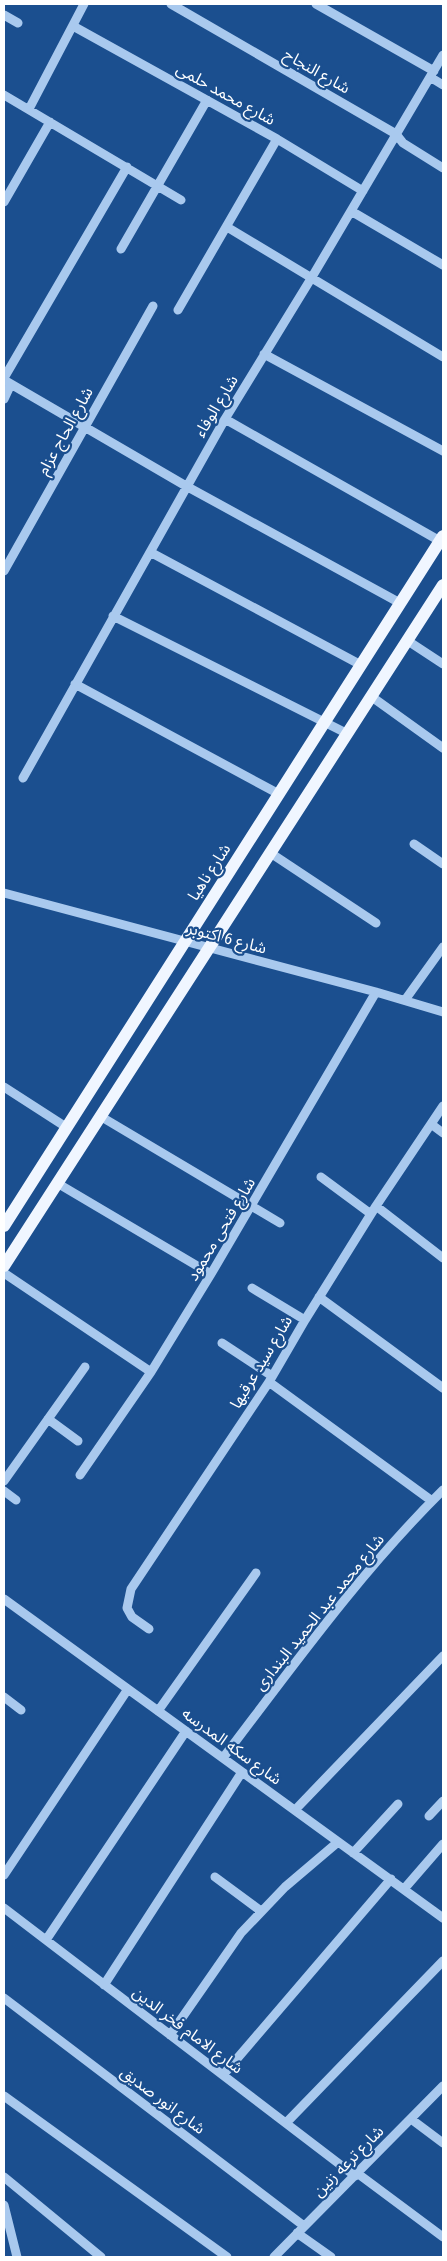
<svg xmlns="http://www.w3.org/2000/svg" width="447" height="2261" font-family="'Fira Sans Condensed','Noto Sans Arabic',sans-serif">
<rect width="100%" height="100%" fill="#1b4f8f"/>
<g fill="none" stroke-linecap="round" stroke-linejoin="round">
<!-- minor -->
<path stroke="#a9c9ee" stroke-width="9" d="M171,4L396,134L403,143L443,168
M316,4L434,71
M4,15L18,23
M73,26L277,139L363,191
M430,77L443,85
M4,95L181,200
M29,109L84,4
M4,202L50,122
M351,211L443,265
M227,227L443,357
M121,249L207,100
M178,310L277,139
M264,354L443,451
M4,378L127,167
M4,380L186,486L400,603
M4,399L11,384
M225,419L440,541
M150,552L361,665
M4,571L153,306
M113,616L348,734
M408,641L443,664
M75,684L279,794
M372,697L443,748
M23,778L225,419L312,277L443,55
M414,844L443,864
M272,854L376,923
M4,893L376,992L443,1012
M405,1000L443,947
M4,1087L66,1127
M100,1116L280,1223
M431,1124L443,1133
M321,1177L371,1214
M57,1183L211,1274
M376,1206L443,1258
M4,1273L151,1372
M252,1288L305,1320
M319,1297L443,1388
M222,1343L272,1376
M269,1382L432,1501
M48,1419L78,1441
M80,1475L151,1372L211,1274L376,992
M4,1481L85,1367
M4,1491L16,1500
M4,1599L443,1918
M149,1629L132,1617L127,1608L131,1589L269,1382L305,1320L376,1206L443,1106
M4,1697L21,1710
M158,1711L256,1573
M223,1758C293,1666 361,1571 443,1490
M295,1810L443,1656
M429,1816L443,1801
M353,1853L398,1804
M4,1875L128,1689
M215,1877L261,1911
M404,1889L443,1844
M4,1908L355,2176
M46,1940L186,1731
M104,1985L242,1772
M4,1998L304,2226
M170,2035L241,1933L285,1887L338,1842
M223,2075L391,1879
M4,2096L227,2257
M411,2119L443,2143
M286,2123L443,1961
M357,2173L443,2237
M4,2177L101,2257
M4,2205L17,2257
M297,2233L331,2257
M274,2257L443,2086"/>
<!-- major -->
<path stroke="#f0f6ff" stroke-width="12" d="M4,1226L443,536
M4,1266L443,585"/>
</g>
<g text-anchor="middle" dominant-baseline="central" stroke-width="4.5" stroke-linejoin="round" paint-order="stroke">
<!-- street labels -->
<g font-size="16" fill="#fff" stroke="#1b4f8f">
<text transform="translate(317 71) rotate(30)">شارع النجاح</text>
<text transform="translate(226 94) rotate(29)">شارع محمد حلمى</text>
<text transform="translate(216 406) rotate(-59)">شارع الوفاء</text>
<text transform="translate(65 431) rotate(-61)">شارع الحاج عزام</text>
<text transform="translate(209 872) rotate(-57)">شارع ناهيا</text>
<text transform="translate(227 938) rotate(15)">شارع 6 اكتوبر</text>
<text transform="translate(221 1229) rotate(-59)">شارع فتحى محمود</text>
<text transform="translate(261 1362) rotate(-59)">شارع سيد عرقبها</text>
<text transform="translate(319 1612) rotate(-51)">شارع محمد عبد الحميد البندارى</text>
<text transform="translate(232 1746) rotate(36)">شارع سكه المدرسه</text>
<text transform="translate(188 2030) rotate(37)">شارع الامام فخر الدين</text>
<text transform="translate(163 2100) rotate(37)">شارع انور صديق</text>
<text transform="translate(348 2161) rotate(-45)">شارع ترعه زنين</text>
</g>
</g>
<!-- border -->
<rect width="447" height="2261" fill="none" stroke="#ffffff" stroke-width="10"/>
</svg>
